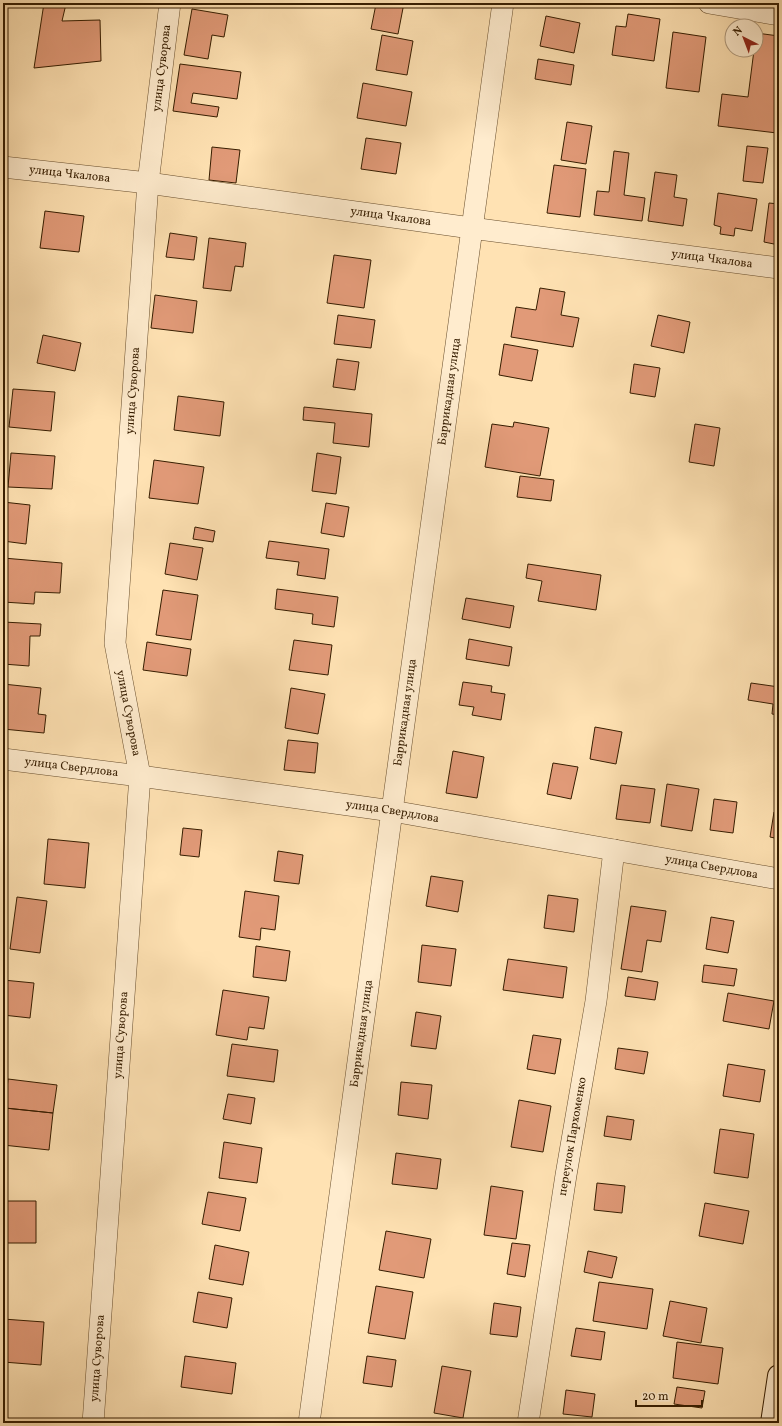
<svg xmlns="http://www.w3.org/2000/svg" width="782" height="1426" font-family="Vollkorn,serif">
<rect width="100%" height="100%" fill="#ffe2b3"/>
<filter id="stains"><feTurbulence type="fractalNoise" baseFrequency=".005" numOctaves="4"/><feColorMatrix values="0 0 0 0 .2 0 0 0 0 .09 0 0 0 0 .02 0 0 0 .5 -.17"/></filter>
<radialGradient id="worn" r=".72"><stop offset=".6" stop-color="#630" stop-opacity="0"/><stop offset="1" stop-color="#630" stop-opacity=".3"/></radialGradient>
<!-- building -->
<path fill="#e19a78" stroke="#361d00" d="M44,3L66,4L62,21L100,20L101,61L34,68Z
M380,3H404L398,34L371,29L376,4L380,5Z
M192,9L228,15L224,37L212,35L208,59L184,55Z
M628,14L660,19L654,61L612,55L616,26L626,27Z
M546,16L580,23L574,53L540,46Z
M673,32L706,37L699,92L666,88Z
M756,33L779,36V119L777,133L718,126L722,94L748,97L754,50H756Z
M382,35L413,41L407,75L376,70Z
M538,59L574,65L571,85L535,79Z
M180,64L241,72L237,99L193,93L191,103L219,107L217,117L173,111Z
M363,83L412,92L406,126L357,118Z
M567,122L592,126L586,164L561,160Z
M366,138L401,143L396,174L361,169Z
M747,146L768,148L763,183L743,181Z
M212,147L240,150L236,183L209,180Z
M614,151L629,153L624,195L645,198L642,221L594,215L597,191L609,192Z
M554,165L586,169L580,217L547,213Z
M655,172L677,175L674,197L687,199L683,226L648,221Z
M718,193L757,199L752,231L735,228L734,236L720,234L721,227L714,225Z
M769,203L779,204V245L764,242Z
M45,211L84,216L79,252L40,248Z
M170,233L197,237L194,260L166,257Z
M209,238L246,243L243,267L235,266L231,291L203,288Z
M334,255L371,260L364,308L327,303Z
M540,288L565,292L561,315L579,318L573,347L511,337L516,307L536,310Z
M155,295L197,301L193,333L151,328Z
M338,315L375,320L371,348L334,344Z
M658,315L690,322L684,353L651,346Z
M43,335L81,343L75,371L37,363Z
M504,344L538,350L532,381L499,375Z
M337,359L359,362L355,390L333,387Z
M634,364L660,368L655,397L630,393Z
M13,389L55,392L51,431L9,427Z
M178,396L224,402L220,436L174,430Z
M304,407L372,414L369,447L333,443L335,423L303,420Z
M514,422L549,428L540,476L485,467L492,424L513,427Z
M695,424L720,428L714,466L689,462Z
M11,453L55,456L52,489L8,487Z
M317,453L341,457L336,494L312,491Z
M154,460L204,467L198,504L149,498Z
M520,476L554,480L551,501L517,497Z
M3,502L30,505L26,544L3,541Z
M326,503L349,507L344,537L321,533Z
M195,527L215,531L213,542L193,539Z
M269,541L329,549L325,579L297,575L299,562L266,558Z
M170,543L203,548L197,580L165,574Z
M3,558L62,563L60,593L35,592L34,604L3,602Z
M528,564L601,575L596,610L538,601L542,581L526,578Z
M277,589L338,597L334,627L312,624L313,614L275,609Z
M163,590L198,595L191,640L156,635Z
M466,598L514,606L510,628L462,619Z
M3,622L41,624L40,636H30L29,666L3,664Z
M469,639L512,647L509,666L466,659Z
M294,640L332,645L328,675L289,670Z
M147,642L191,649L187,676L143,670Z
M463,682L492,686L491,692L505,694L501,720L472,715L474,707L459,705Z
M751,683L779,687V715L772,714L773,704L748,700Z
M3,684L41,688L38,714L46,715L44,733L3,729Z
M291,688L325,694L318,734L285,728Z
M595,727L622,732L616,764L590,759Z
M288,740L318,743L315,773L284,770Z
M453,751L484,757L477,798L446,793Z
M553,763L578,767L571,799L547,794Z
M667,784L699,789L692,831L661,826Z
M621,785L655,789L650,823L616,819Z
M714,799L737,802L733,833L710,830Z
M774,812L779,813V839L770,837Z
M183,828L202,830L199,857L180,855Z
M48,839L89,843L85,888L44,884Z
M278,851L303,855L299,884L274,881Z
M431,876L463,881L458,912L426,906Z
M245,891L279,896L275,930L261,928L260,940L239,937Z
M548,895L578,899L574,932L544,928Z
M17,897L47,901L40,953L10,949Z
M631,906L666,911L661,942L647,940L642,972L621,969Z
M711,917L734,921L728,953L706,949Z
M422,945L456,949L451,986L418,982Z
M256,946L290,951L286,981L253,977Z
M508,959L567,967L563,998L503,990Z
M704,965L737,969L734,986L702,982Z
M628,977L658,982L655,1000L625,996Z
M3,980L34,983L30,1018L3,1015Z
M223,990L269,997L264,1029L249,1027L247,1040L216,1035Z
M728,993L774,1001L769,1029L723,1021Z
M416,1012L441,1016L436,1049L411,1046Z
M533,1035L561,1039L555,1074L527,1069Z
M232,1044L278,1050L274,1082L227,1076Z
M618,1048L648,1052L644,1074L615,1069Z
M728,1064L765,1070L760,1102L723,1096Z
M8,1079L57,1085L53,1113L5,1108Z
M401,1082L432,1085L428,1119L398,1115Z
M228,1094L255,1098L251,1124L223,1119Z
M519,1100L551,1106L543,1152L511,1147Z
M5,1108L53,1113L49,1150L3,1145Z
M607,1116L634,1120L631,1140L604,1136Z
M720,1129L754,1134L748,1178L714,1173Z
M224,1142L262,1148L257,1183L219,1178Z
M396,1153L441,1159L437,1189L392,1184Z
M597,1183L625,1186L622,1213L594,1210Z
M491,1186L523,1191L516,1239L484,1235Z
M208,1192L246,1198L240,1231L202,1224Z
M3,1201H36V1243H3Z
M705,1203L749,1211L743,1244L699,1236Z
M386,1231L431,1239L424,1278L379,1270Z
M512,1243L530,1245L525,1277L507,1274Z
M215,1245L249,1252L243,1285L209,1279Z
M588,1251L617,1257L612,1278L584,1272Z
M599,1282L653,1289L647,1329L593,1321Z
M376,1286L413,1292L405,1339L368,1333Z
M198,1292L232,1298L227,1328L193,1322Z
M670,1301L707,1308L701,1343L663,1336Z
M494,1303L521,1307L517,1337L490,1334Z
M3,1319L44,1322L41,1365L3,1362Z
M576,1328L605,1332L601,1360L571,1356Z
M677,1342L723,1348L718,1384L673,1378Z
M185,1356L236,1363L232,1394L181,1387Z
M367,1356L396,1360L392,1387L363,1383Z
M442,1366L471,1371L463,1418L434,1413Z
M677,1387L705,1391L702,1408L674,1404Z
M566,1390L595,1394L592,1417L563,1414Z"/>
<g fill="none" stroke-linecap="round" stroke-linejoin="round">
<defs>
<g id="street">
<path d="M709,3L779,15"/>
<path id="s1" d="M3,167L148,183L471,228L779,268"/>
<path id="s2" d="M3,759L140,776L392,811L779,879"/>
<path id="s3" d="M93,1423L140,776L115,643L148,183L170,3"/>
<path id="s4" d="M309,1423L392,811L503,3"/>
<path id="s5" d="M528,1423L566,1175L596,1001L614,850"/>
</g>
<path id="secondary" d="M772,1423L779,1376"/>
</defs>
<!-- street casing -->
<use href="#street" stroke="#684e2d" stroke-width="22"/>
<!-- secondary casing -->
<use href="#secondary" stroke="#361d00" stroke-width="24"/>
<!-- street -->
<use href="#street" stroke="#ffecce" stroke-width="21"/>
<!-- secondary -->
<use href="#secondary" stroke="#ffecce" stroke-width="22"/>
</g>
<g text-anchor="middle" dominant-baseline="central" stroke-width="3" stroke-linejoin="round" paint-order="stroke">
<!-- street labels -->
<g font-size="12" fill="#361d00" stroke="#ffecce">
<text stroke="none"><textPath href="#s3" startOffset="1361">улица Суворова</textPath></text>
<text stroke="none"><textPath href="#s1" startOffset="67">улица Чкалова</textPath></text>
<text stroke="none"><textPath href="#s1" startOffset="391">улица Чкалова</textPath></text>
<text stroke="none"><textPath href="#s1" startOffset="715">улица Чкалова</textPath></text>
<text stroke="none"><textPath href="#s3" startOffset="1037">улица Суворова</textPath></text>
<text stroke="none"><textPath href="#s4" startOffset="1041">Баррикадная улица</textPath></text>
<text transform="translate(128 713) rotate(79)">улица Суворова</text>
<text stroke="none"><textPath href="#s4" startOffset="717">Баррикадная улица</textPath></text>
<text stroke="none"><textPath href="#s2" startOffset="69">улица Свердлова</textPath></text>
<text stroke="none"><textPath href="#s2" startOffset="393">улица Свердлова</textPath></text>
<text stroke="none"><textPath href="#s2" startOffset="717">улица Свердлова</textPath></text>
<text stroke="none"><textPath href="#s4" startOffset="393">Баррикадная улица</textPath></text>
<text stroke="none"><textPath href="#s3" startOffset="389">улица Суворова</textPath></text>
<text stroke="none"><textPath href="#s5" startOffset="290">переулок Пархоменко</textPath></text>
<text stroke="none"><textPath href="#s3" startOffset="65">улица Суворова</textPath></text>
</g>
</g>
<!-- margin -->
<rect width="782" height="1426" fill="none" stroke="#ffe2b3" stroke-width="16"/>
<rect x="4" y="4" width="774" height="1418" fill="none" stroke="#361d00" stroke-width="2"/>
<rect x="8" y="8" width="766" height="1410" fill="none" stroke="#361d00"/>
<!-- north arrow -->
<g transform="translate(744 38) rotate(318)"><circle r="19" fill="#ffecce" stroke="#af997c"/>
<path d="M0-3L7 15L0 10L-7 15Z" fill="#8f2418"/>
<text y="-6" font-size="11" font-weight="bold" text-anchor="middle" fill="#361d00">N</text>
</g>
<!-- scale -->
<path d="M636 1400v6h66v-6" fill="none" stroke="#361d00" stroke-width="2"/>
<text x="642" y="1400" font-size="12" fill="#361d00" stroke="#ffecce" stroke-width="3" paint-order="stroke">20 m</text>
<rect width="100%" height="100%" filter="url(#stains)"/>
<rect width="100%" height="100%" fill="url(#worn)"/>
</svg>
